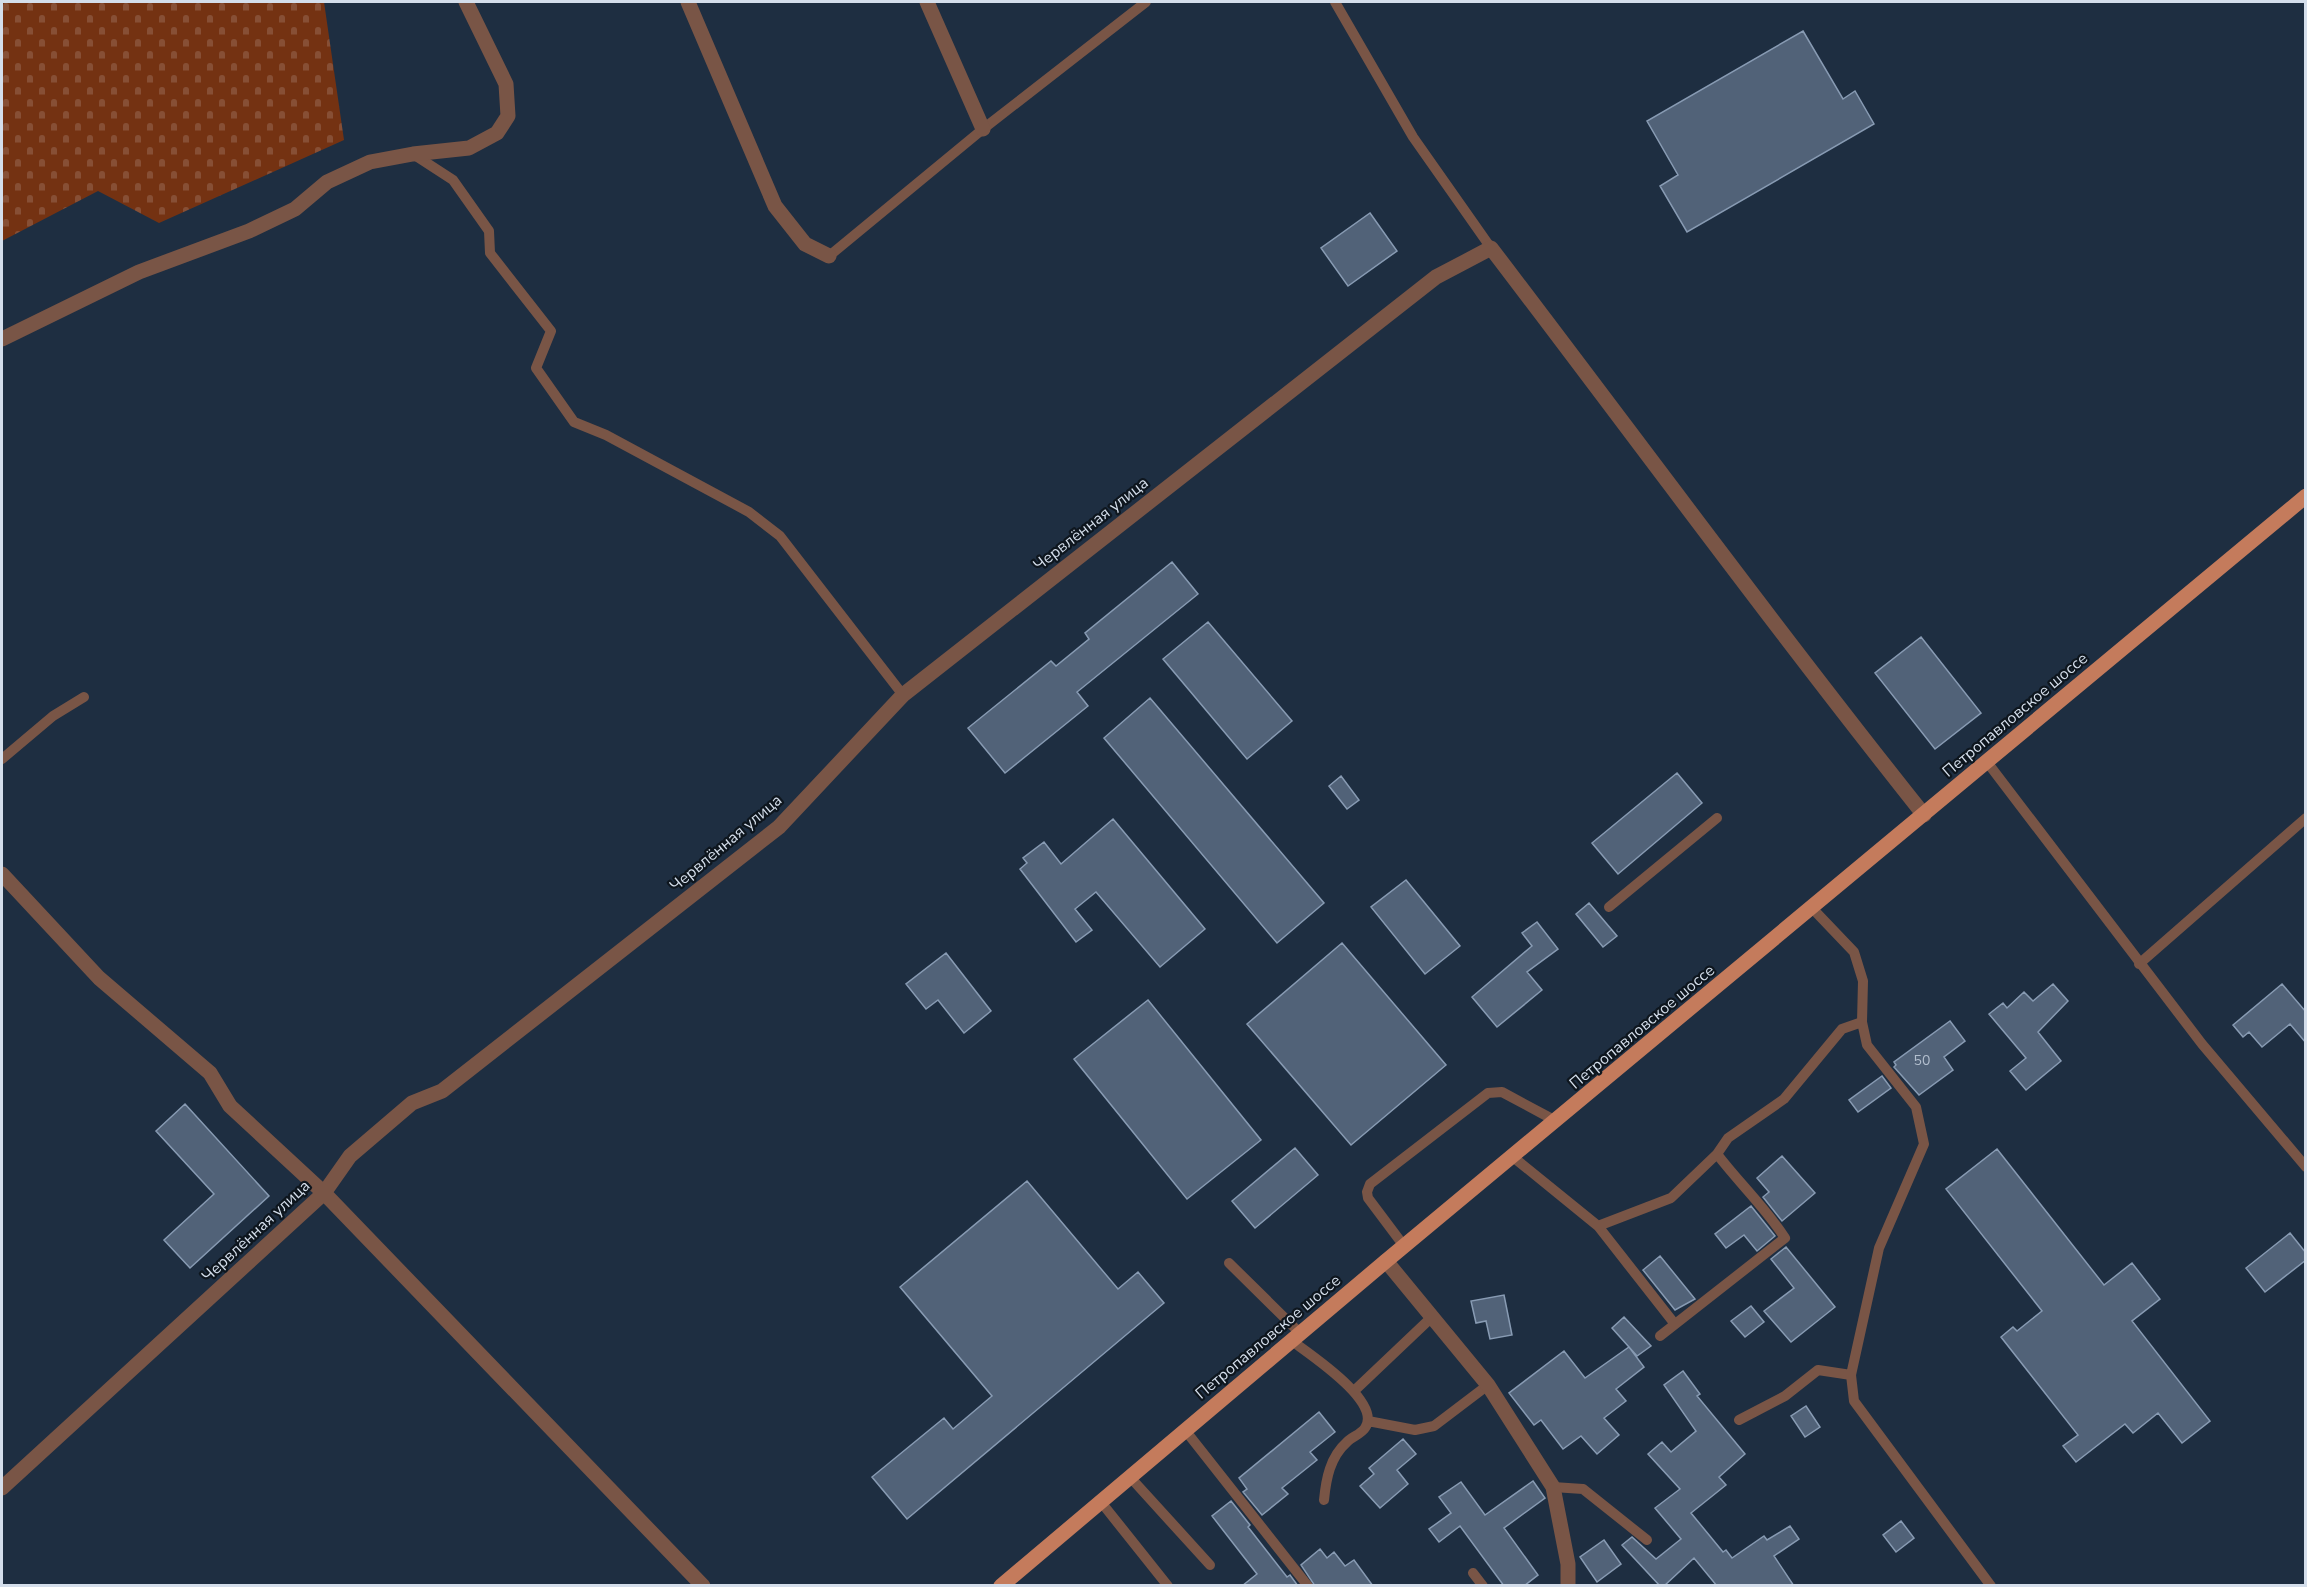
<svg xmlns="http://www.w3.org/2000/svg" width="2307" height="1587" font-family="'Nunito Sans',sans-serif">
<defs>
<pattern id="cemetery-stones" width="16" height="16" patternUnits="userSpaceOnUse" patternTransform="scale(1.5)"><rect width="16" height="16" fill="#743212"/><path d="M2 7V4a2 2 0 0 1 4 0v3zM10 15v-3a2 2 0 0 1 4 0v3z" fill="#874f35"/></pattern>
</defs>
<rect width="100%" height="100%" fill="#1e2e41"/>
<!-- cemetery -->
<path fill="url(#cemetery-stones)" d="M2,2H324L344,140L159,223L98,191L2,241Z"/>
<!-- building -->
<path fill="#516278" stroke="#889bb3" stroke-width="1.5" d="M1803,31L1843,99L1855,91L1874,124L1687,232L1660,186L1678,175L1647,121Z
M1370,213L1397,251L1348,286L1321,248Z
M1172,562L1198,594L1077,692L1088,706L1005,773L968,728L1051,661L1056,666L1089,639L1085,633Z
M1208,622L1292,721L1247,759L1163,659Z
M1921,637L1981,713L1935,749L1875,673Z
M1150,698L1324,903L1277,943L1104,738Z
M1677,773L1702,803L1618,874L1592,843Z
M1341,776L1359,800L1347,809L1329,786Z
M1113,819L1205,929L1160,967L1096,892L1075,909L1092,930L1076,942L1020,869L1027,863L1023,858L1044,842L1061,864Z
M1406,880L1460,946L1425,974L1371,907Z
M1589,903L1617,936L1603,947L1576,914Z
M1537,922L1558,949L1527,972L1542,990L1497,1027L1472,997L1532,946L1522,933Z
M1342,943L1446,1065L1351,1145L1247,1024Z
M946,953L991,1011L964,1033L938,1000L926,1009L906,984Z
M2053,984L2068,1001L2038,1032L2061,1061L2026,1090L2010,1071L2026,1058L1989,1014L2003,1003L2007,1008L2024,992L2033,1001Z
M2282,984L2306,1012V1043L2290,1024L2262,1047L2249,1032L2243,1037L2233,1025Z
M1148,1000L1261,1140L1187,1199L1074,1059Z
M1950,1021L1965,1041L1944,1057L1953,1070L1919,1095L1894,1067L1896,1065L1894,1062Z
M1882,1076L1891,1088L1858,1112L1849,1100Z
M185,1104L269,1196L190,1268L164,1240L214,1194L156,1131Z
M1295,1148L1318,1175L1255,1228L1232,1201Z
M1997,1149L2104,1285L2132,1263L2160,1299L2132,1321L2210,1421L2182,1443L2158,1413L2133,1433L2125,1424L2076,1462L2063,1446L2078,1435L2001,1337L2013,1327L2017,1331L2042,1311L1946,1189Z
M1782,1156L1815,1193L1782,1221L1763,1197L1769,1192L1757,1178Z
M1027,1181L1118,1289L1138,1272L1164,1303L907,1519L872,1477L944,1418L953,1429L992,1396L900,1287Z
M1751,1206L1775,1236L1757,1251L1744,1235L1726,1248L1715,1234Z
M2290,1233L2306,1253V1260L2265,1292L2246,1268Z
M1786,1247L1835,1307L1791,1342L1764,1311L1794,1288L1771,1259Z
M1660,1256L1695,1299L1675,1310L1643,1270Z
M1504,1295L1512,1335L1490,1339L1486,1321L1476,1323L1471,1301Z
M1751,1306L1764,1322L1745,1337L1731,1321Z
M1624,1317L1651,1346L1637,1356L1612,1328Z
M1629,1347L1644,1367L1616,1389L1626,1401L1604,1418L1619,1435L1597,1454L1581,1436L1563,1449L1541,1420L1534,1425L1509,1393L1564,1351L1585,1378Z
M1683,1371L1700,1394L1697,1396L1745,1454L1719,1477L1726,1485L1691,1513L1723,1552L1726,1550L1732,1558L1764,1536L1767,1540L1790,1526L1799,1539L1774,1556L1794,1586H1717L1694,1558L1664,1586H1660L1622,1545L1632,1537L1656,1559L1681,1539L1655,1508L1680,1489L1648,1454L1662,1442L1671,1452L1696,1431L1664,1385Z
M1806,1406L1820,1427L1805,1437L1791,1416Z
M1319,1412L1335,1432L1310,1452L1317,1460L1282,1488L1288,1494L1262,1515L1243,1492L1247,1489L1239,1478Z
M1403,1439L1416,1454L1397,1470L1408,1484L1380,1508L1360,1486L1374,1474L1369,1468Z
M1533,1481L1545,1498L1504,1528L1538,1575L1524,1586H1504L1460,1526L1439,1542L1429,1529L1451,1513L1439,1497L1461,1482L1485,1515Z
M1231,1501L1250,1525L1248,1527L1287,1577L1290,1575L1298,1586H1242L1257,1574L1212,1516Z
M1901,1521L1914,1538L1896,1552L1883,1535Z
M1604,1540L1621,1564L1597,1582L1580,1557Z
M1320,1549L1327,1558L1334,1552L1345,1566L1354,1560L1373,1586H1315L1301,1565Z"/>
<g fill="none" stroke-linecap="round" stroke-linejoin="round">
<!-- lane -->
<path stroke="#795546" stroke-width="10" d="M1335,2L1413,137L1491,248
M413,154L453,180L489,231L490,253L551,331L536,368L574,422L606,435L749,512L780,536L903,695
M829,256L983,129L1146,2
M2,759L53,716L84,697
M1987,762L2202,1044L2306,1167
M1609,907L1717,818
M1812,908L1854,952L1863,981L1862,1022L1867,1045L1916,1107L1924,1144L1879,1248L1851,1375L1854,1401L1991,1586
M2139,964L2306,818
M1513,1157L1598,1226L1674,1323
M1598,1226L1671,1198L1717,1154L1728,1138L1784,1099L1842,1029L1862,1022
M1404,1246L1368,1198L1367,1192L1370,1184L1488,1093L1502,1092L1556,1121
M1229,1263L1300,1333
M1660,1336L1785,1238C1765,1207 1739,1183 1717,1154
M1292,1341C1309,1354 1383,1402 1365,1428C1361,1434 1352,1437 1347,1442C1330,1457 1326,1479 1324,1500
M1354,1391L1433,1316
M1739,1420L1785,1396L1818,1370L1851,1375
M1368,1421L1415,1430L1434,1426L1488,1385
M1185,1430L1308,1586
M1130,1477L1210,1565
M1553,1487L1583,1489L1647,1540
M1101,1502L1168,1586
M1473,1573L1483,1586"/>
<!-- street -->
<path stroke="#795546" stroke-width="15" d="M688,2L775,206L805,244L829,256
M927,2L983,129
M2,339L139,272L249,231L295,209L327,182L370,162L413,154L469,148L497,133L508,116L506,84L466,2
M2,874L99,978L210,1073L230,1106L324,1193L703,1586
M1386,1261L1488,1385L1553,1487L1568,1564V1586
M2,1488L324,1193L350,1156L412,1103L442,1091L779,827L903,695L1436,277L1491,248C1635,437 1776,629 1924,815"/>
<!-- primary -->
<path stroke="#c47b5c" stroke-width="15" d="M1001,1586L1386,1261L2306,496"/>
</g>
<g text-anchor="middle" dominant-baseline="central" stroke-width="4.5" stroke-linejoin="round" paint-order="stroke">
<!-- number labels -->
<g font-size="14" fill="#b3bfce">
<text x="1922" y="1060">50</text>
</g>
<!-- street labels -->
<g font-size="16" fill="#d4deeb" stroke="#0e161e">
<text transform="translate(1091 524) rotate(-38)">Червлённая улица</text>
<text transform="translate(2015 715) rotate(-40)">Петропавловское шоссе</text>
<text transform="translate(726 843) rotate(-40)">Червлённая улица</text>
<text transform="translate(1642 1027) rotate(-40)">Петропавловское шоссе</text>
<text transform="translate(256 1231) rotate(-43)">Червлённая улица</text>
<text transform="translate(1268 1337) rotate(-40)">Петропавловское шоссе</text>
</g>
</g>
<!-- border -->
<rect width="2307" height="1587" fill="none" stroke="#d4deeb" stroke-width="6"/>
</svg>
